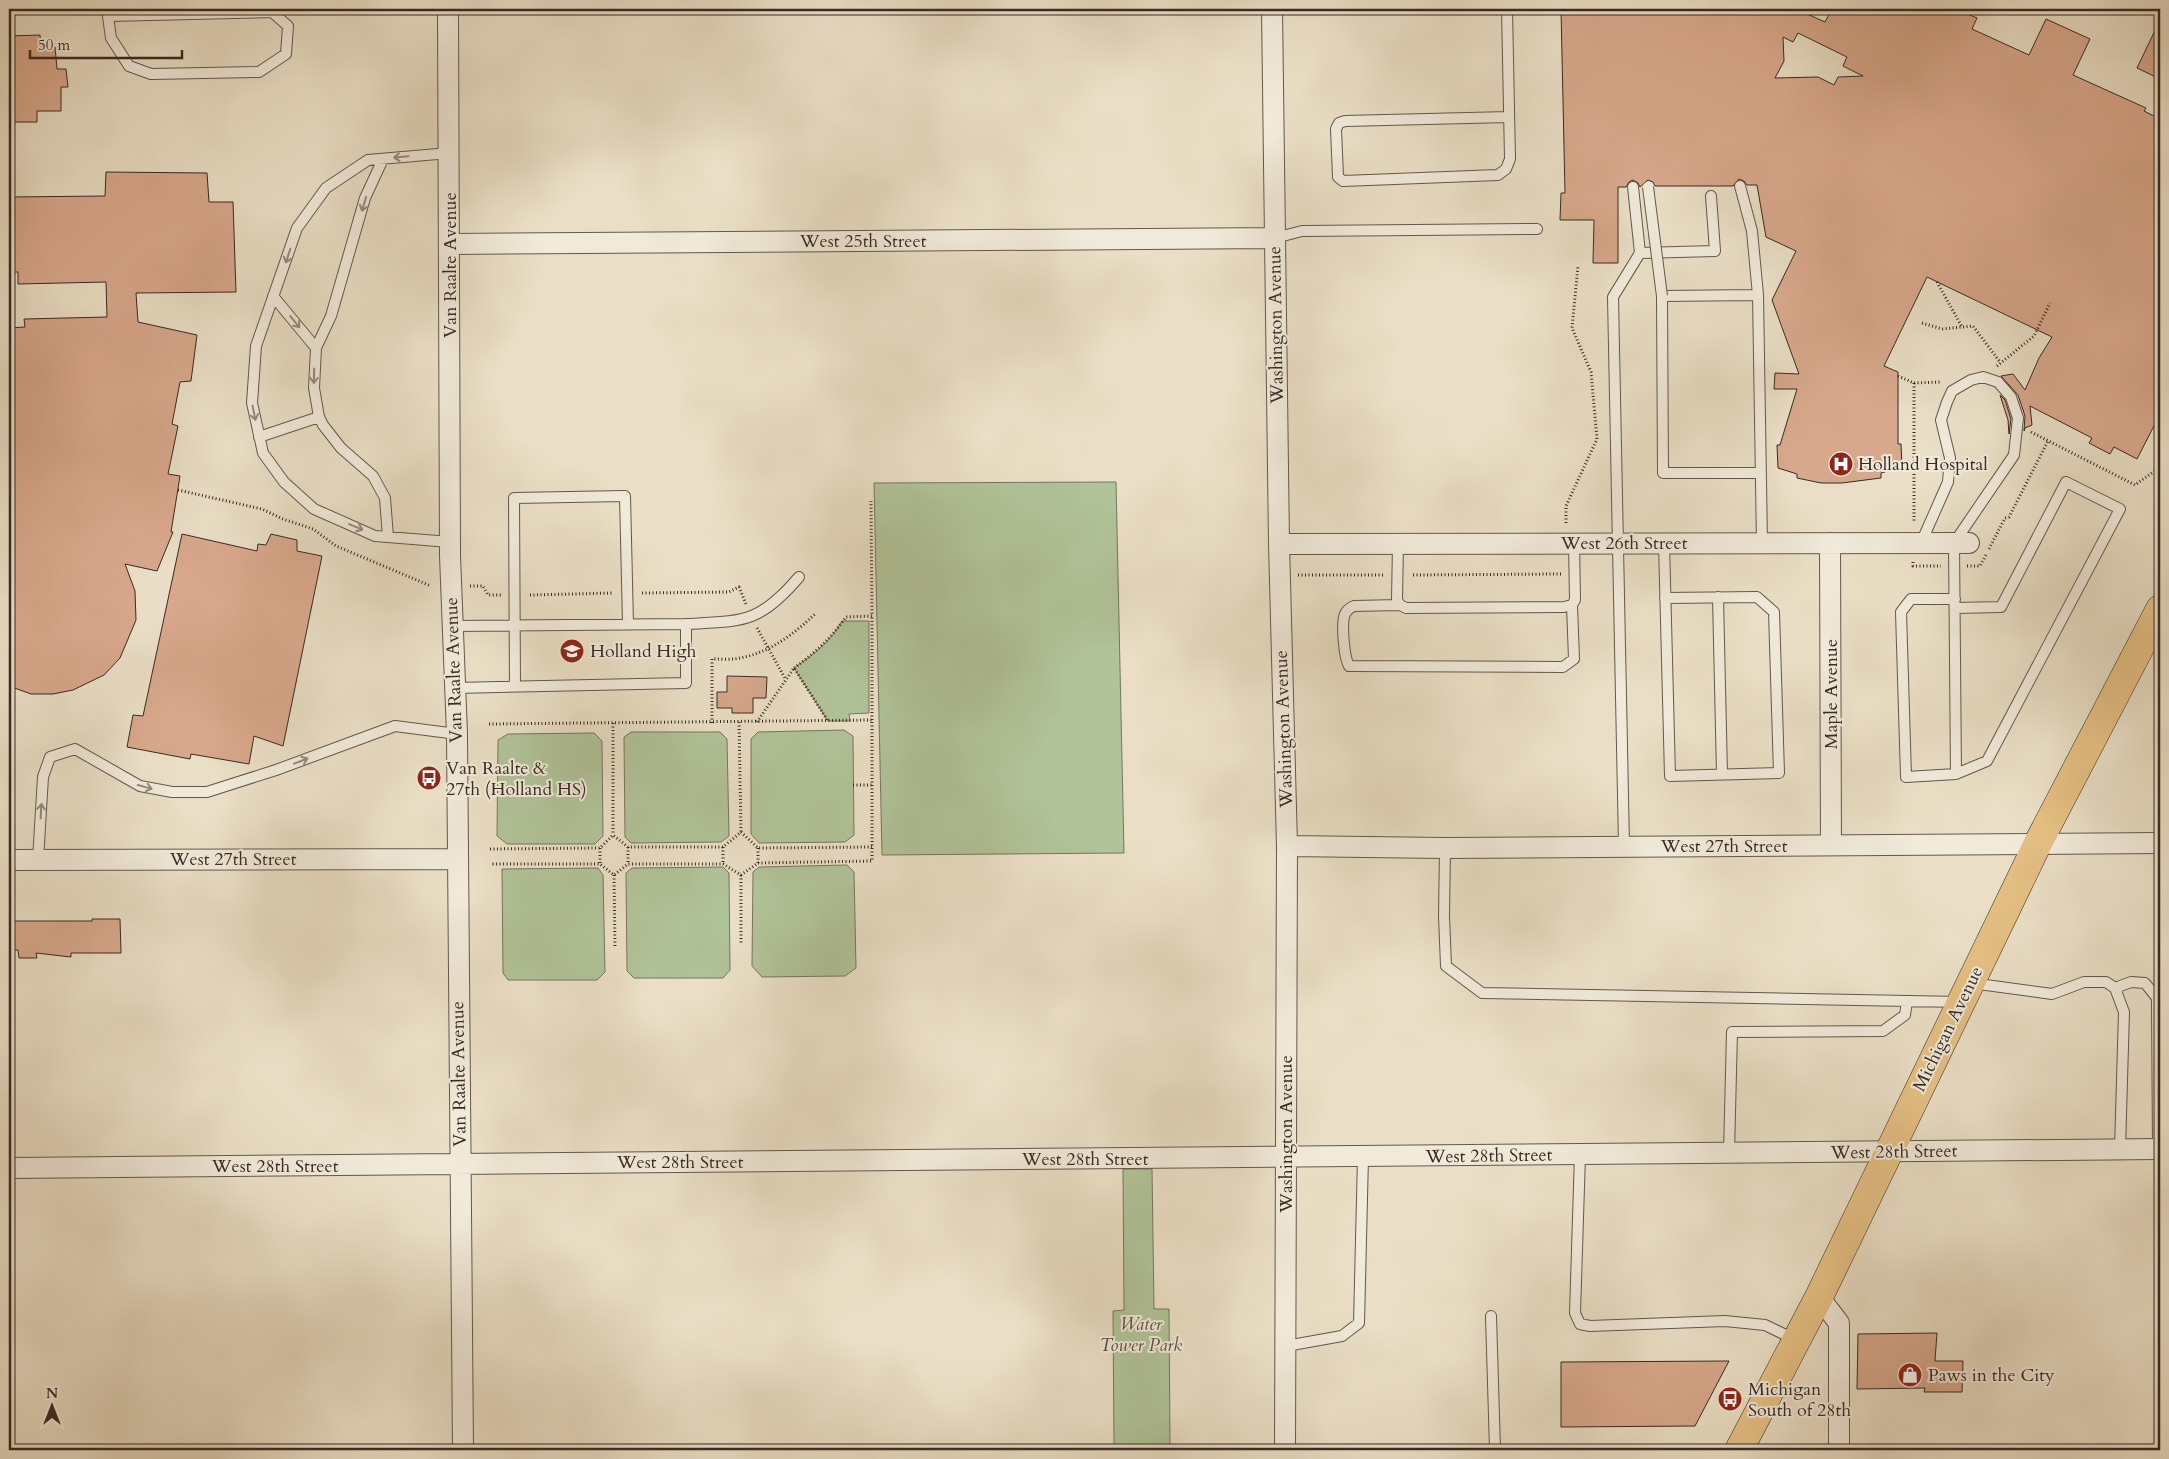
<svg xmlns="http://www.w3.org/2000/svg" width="2169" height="1459" font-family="Cardo,serif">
<rect width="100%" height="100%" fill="#eadfc6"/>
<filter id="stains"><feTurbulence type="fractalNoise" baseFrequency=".004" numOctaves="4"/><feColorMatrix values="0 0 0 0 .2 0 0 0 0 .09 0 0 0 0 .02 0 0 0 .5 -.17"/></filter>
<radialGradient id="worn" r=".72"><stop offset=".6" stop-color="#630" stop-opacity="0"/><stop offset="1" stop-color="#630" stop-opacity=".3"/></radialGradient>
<!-- green -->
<path fill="#b1c399" stroke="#74765e" d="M1116,482L1124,853L882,855L874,483Z
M842,621H869V713L849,714L850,721H828L794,668C813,655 831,641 842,621Z
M844,730L853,736L854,835L845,842L759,843L751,834V739L758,732Z
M631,732H720L727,739L729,836L721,842L631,843L625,837L624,737Z
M594,733L602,741L603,836L595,844H507L497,836L498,740L508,734Z
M847,865L854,872L856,968L845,976L762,977L752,966L753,872L759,867Z
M723,867L729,873L730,970L723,978H634L627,971L626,873L632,868Z
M598,868L603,875L605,972L597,980H508L503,973L502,869Z
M1123,1169H1152L1154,1309H1169L1170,1445L1114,1446L1113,1311L1124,1310Z"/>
<!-- building -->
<path fill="#d8a88c" stroke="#372a23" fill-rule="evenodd" d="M1561,9H1796L1825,22L1832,9H1956L1977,18L1972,29L2029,55L2046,19L2090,39L2073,75L2146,108L2144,111L2160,119V414L2137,459L2114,447L2110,454L2089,443L2092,438L2030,406L2032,425L2025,428L2024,431L2025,416L2018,395L2001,376L2013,374L2025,390L2039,358L2052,337L1927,277L1884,366L1898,372V444H1901L1902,467L1881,473V478L1842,483H1821L1797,478V474L1778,468L1777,445H1780L1797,389H1774L1775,373L1799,374L1772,300L1796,251L1766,237L1757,185H1747L1744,181L1739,179L1733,186H1655L1653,182L1648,180L1640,187L1638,183L1633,180L1629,182L1626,187H1618V263H1593L1594,220H1560L1561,193H1565ZM1798,33L1847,57L1843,66L1863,76L1838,77L1834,85L1818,77L1775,78L1784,61L1783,37L1793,42Z
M2160,20V79L2137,68Z
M40,35L41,47H55L57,69H66L68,87H61V111H37V122H9V36Z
M106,172L207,173L209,202H233L236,292L136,293L138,322L197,335L191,381L180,382L172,424L178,426L168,474L180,476L171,532H173L157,571L125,564L135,591L136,620L120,658L104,675L73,690L53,694H31L9,686V328L25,327L24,319L107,317L106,282L18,284V272H9V197L105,196Z
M2000,395L2005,400L2011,419L2009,434L2008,420Z
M182,534L257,551L258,544L266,545L271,534L297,540V551L322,556L283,746L254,736L249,764L191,754L190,759L127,747L133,715L143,716Z
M727,676L767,677L766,698H753V713H732V708H717V692H727Z
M92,919H120L121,953H71V957L36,953L37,958H19L18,950H9V921H92Z
M1937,1333L1935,1361H1963L1962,1392H1924L1925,1388L1857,1389L1858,1334Z
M1729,1361L1695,1426L1561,1427V1362Z"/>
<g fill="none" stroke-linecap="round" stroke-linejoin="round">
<defs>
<path id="service" d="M107,9L111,38L129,66L151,74L259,72L286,54L288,26L272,12L108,16
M1507,9L1510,159L1506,169L1498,175L1343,181L1338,177L1336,129L1339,123L1345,121L1509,117
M449,153L368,160L326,188L297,228L256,346L252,403L263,453L284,482L314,509L375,536L450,542
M383,159L365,198L331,316L316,348L314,388L319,417L323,425L341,448L373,476L385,498L388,537
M1740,186L1752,231L1758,295
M1633,187L1640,253
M1275,238L1302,231L1537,229
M273,296L316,348
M259,437L319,417
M1761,473H1663L1662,296L1758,295L1762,543
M1398,543L1397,600L1400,605L1406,608L1564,607L1572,605L1575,600L1574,543
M1664,543L1670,776L1779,773L1774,612L1757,597L1665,598
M1921,543L1948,482L1950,458L1941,420L1947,402L1952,391L1971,380L1983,377L1998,382L2011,397L2018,418L2014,455L1954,543L1956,774
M1718,597L1722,774
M1955,599H1911L1901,612L1906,777L1956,774L1987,761L2120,509L2066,482L2001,607L1955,608
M1400,605L1354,606C1350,608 1347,609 1345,614C1341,623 1344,657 1349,666L1563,667L1574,659L1572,605
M686,624C743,621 759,624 799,577
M453,626L686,624V683L455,688
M515,686L514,498L625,496L628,624
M1624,846L1613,297L1640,253L1715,251L1711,196
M1445,848L1444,916L1446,966L1482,993L1960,1002
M38,860L43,777L50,757L75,749L140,786L172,792H207L276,770L395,726L457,734
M1971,983L2052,994L2084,982H2106L2115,988L2124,1012L2120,1149
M2115,988L2131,982L2145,983L2157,998L2158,1149
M1729,1153L1732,1032L1883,1031L1905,1015L1907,1001
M1580,1155L1575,1313L1580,1324L1590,1326L1725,1321L1765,1325L1796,1340
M1491,1316L1495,1450
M1286,1346L1342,1336L1359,1323L1363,1157"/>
<path id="minor" d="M448,9L450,556L457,734L463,1450
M1272,9L1279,544L1287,846L1285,1450
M450,244L1275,238
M1830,543L1831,845
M1279,544L1969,543
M1287,846L1445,848L2160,843
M9,860L457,859
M9,1168L2160,1149
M1819,1297L1839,1323V1450"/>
<path id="primary" d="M1739,1450L1819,1297L2038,843L2160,609"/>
</defs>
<!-- service casing -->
<use href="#service" stroke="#64574c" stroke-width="12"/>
<!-- minor casing -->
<use href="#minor" stroke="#64574c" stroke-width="22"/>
<!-- primary casing -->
<use href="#primary" stroke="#372a23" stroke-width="29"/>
<!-- path -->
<path stroke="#372a23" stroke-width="3" stroke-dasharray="1 2.5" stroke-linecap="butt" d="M1937,282L1962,327
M1922,323L1942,329L1973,326L2000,362
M1997,366L2034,336L2050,303
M1898,376L1914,383L1940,382
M1914,383V521
M2031,432L2135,485L2160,467
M178,490L262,509L283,519L313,529L336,546L431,586
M1566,523V506L1597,439L1591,372L1572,328L1578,266
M1989,549L2005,518L2009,517L2048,441
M1913,562V566H1941
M1967,566H1980L1986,555
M1298,575H1384
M1413,575L1561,574
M470,586H483L488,595H501
M642,593L729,592L739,587L746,604
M530,595L613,593
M757,628L786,680
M794,668C815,653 831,638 846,617L872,616L871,501
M872,720V616
M739,722L741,832
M757,722L794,668L828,721
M613,723V835
M712,723V659C721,659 731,660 740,658C769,653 794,634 815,614
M489,724L872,720V861L758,863L741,875L723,864H628L614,875L600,864H490
M853,785H872
M628,847V864
M723,847V864
M600,848V864
M758,848V863
M490,849L600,848L613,835L628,847H723L741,832L758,848L872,847
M614,875L615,947
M741,875V944"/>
<!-- service -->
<use href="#service" stroke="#f1eada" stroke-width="10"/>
<!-- minor -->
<use href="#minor" stroke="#f1eada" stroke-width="20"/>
<!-- primary -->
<use href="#primary" stroke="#e5c083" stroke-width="28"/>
<defs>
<path id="service-bridge" d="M1648,187L1662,296"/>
</defs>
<!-- service-bridge casing -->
<use href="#service-bridge" stroke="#64574c" stroke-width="12" stroke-linecap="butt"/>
<!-- service-bridge -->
<use href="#service-bridge" stroke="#f1eada" stroke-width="10"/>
</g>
<!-- one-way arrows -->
<defs><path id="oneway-shaft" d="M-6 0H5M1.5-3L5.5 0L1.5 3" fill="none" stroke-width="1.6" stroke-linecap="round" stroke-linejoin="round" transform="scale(1.25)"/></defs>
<g stroke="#948a7e">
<use href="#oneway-shaft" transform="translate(401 157) rotate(175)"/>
<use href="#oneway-shaft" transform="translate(364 204) rotate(107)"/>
<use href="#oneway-shaft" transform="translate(288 256) rotate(108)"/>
<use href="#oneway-shaft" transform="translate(295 322) rotate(51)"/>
<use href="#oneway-shaft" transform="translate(314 376) rotate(91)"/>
<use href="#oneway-shaft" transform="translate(254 413) rotate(79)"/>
<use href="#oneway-shaft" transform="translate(356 527) rotate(23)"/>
<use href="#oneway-shaft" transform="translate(301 761) rotate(-21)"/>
<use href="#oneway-shaft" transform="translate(145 787) rotate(15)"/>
<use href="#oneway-shaft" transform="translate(41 811) rotate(-87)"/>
</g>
<!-- icons -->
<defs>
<symbol id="hospital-disc" viewBox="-11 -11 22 22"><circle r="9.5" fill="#8f2418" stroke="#f1eada"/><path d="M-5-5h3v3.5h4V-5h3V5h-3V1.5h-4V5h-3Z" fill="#fff"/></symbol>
<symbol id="school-disc" viewBox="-11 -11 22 22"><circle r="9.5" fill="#8f2418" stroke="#f1eada"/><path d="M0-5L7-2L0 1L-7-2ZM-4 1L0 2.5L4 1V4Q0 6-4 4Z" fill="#fff"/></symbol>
<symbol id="bus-disc" viewBox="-11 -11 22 22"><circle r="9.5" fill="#8f2418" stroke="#f1eada"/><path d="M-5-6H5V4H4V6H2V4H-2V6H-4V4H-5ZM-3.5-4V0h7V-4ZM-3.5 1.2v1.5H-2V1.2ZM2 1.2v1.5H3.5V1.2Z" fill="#fff"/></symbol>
<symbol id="shop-disc" viewBox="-11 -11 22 22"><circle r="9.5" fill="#8f2418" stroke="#f1eada"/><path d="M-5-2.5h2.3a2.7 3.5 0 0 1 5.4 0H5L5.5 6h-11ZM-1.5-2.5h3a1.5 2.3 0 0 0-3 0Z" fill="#fff"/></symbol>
</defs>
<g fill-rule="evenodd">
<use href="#hospital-disc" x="1827" y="450" width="28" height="28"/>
<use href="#school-disc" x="558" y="637" width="28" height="28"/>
<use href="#bus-disc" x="415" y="764" width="28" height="28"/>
<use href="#shop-disc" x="1896" y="1361" width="28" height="28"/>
<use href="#bus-disc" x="1716" y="1385" width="28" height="28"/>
</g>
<g text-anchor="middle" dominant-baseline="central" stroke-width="4" stroke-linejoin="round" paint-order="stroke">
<!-- street labels -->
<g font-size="18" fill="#372a23" stroke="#f1eada">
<text x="863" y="241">West 25th Street</text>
<text transform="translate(450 265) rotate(-90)">Van Raalte Avenue</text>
<text transform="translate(1276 325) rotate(-91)">Washington Avenue</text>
<text x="1624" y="543">West 26th Street</text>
<text transform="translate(454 670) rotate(-92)">Van Raalte Avenue</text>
<text transform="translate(1831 694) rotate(-90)">Maple Avenue</text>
<text transform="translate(1284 729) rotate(-92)">Washington Avenue</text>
<text x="1724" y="846">West 27th Street</text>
<text x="233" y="859">West 27th Street</text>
<text transform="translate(1948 1029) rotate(-64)">Michigan Avenue</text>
<text transform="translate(459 1074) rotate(-91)">Van Raalte Avenue</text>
<text transform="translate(1286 1134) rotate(-90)">Washington Avenue</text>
<text transform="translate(1894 1152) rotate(-1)">West 28th Street</text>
<text transform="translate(1489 1156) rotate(-1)">West 28th Street</text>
<text x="1085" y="1159">West 28th Street</text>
<text x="680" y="1162">West 28th Street</text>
<text x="275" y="1166">West 28th Street</text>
</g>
<!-- poi labels -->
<g font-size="18" fill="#372a23" stroke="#f1eada" text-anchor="start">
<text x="1858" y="464">Holland Hospital</text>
<text x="590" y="651">Holland High</text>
<text x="446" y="768">Van Raalte &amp;<tspan x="446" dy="21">27th (Holland HS)</tspan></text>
<text x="1928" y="1375">Paws in the City</text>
<text x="1748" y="1389">Michigan<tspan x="1748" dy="21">South of 28th</tspan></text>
</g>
<!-- park labels -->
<g font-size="18" font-style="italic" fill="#565040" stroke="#f1eada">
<text x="1141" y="1324">Water<tspan x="1141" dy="21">Tower Park</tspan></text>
</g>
</g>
<!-- margin -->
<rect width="2169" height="1459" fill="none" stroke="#eadfc6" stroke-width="30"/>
<rect x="10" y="10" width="2149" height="1439" fill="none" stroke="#372a23" stroke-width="2.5"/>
<rect x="15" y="15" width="2139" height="1429" fill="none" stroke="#372a23"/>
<!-- north arrow -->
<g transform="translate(52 1406)" stroke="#f1eada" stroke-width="4" paint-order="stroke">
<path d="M0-4L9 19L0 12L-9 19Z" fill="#372a23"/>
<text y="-8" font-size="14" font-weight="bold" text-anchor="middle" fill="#372a23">N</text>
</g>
<!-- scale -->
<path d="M30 50v8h152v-8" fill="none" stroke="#372a23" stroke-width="2.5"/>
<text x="38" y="50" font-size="15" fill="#372a23" stroke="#f1eada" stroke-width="4" paint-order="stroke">50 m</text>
<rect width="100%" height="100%" filter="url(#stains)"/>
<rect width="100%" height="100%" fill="url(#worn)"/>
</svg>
